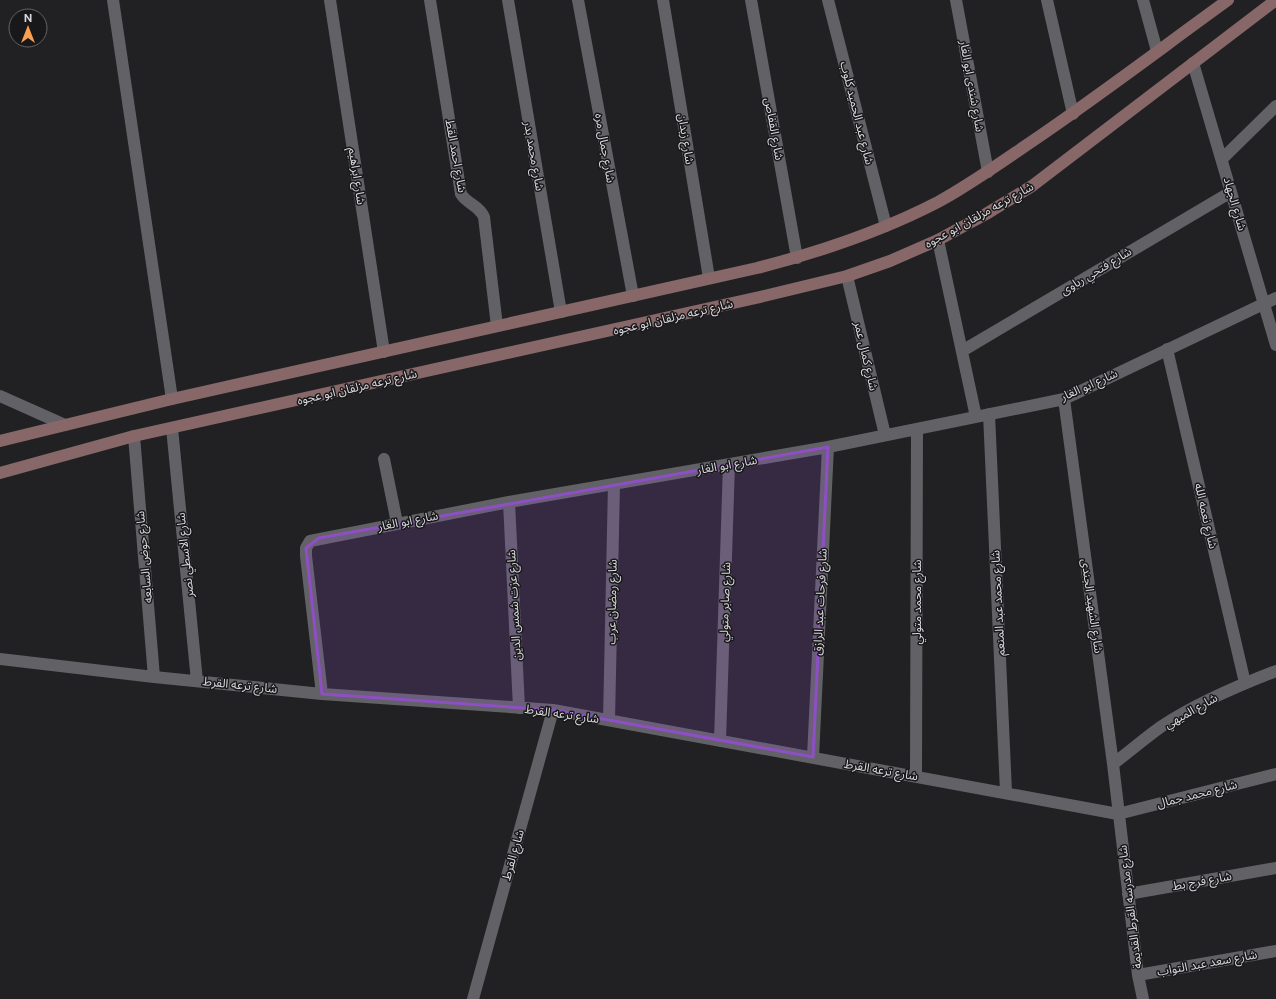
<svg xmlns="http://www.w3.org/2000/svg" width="1276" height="999" font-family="'Public Sans','Noto Sans Arabic',sans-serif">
<rect width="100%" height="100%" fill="#212124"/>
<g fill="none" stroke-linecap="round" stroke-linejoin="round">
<!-- street -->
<path stroke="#626266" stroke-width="12" d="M113,0L172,399
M330,0L384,352
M430,0L461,194C467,204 479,205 484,217L497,326
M508,0L561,312
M578,0L633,296
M663,0L709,278
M751,0L797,258
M828,0L886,226
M956,0L988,172
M1047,0L1073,114
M1143,0L1157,51
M1193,63L1276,345
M1222,159L1276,106
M938,240L976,417
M847,276L885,435
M1167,349L1245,683
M962,351L1231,192
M0,396L65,425
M1064,399L1113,764L1138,975L1143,999
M989,414L1006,792
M172,428L197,681
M134,436L154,677
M384,459L397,523
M509,502L519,708
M0,659L154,677L322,694L553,710L1118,814L1276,774
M322,694L306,556V548L310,541L509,502L828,447L1064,399L1276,298
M609,720L614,484
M720,741L729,464
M813,757L828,447
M1113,764C1129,752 1145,738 1162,726C1197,703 1237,686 1276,671
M916,776L917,429
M1128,894L1276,868
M1138,975L1276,951
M473,999L553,710"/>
<!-- secondary -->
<path stroke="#876768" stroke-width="12" d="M0,441L172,399L757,268C820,252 880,232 938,202C971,184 1003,161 1034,140C1100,95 1163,47 1228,0
M0,473L134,436L764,296L847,276L890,261L938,240L986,214L1032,186L1276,0"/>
</g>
<!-- marked area -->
<path fill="#8e4fc5" fill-opacity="0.2" stroke="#8e4fc5" stroke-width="3" stroke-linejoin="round" d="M828,447L813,757L553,710L322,694L306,548L319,538Z"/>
<g text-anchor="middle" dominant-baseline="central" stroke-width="3" stroke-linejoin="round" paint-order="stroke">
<!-- street labels -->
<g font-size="12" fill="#d9d9db" stroke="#18181b">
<text transform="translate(972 86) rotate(80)">شارع شندى ابو الغار</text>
<text transform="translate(857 113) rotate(76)">شارع عبد الحميد كلوب</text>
<text transform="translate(774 129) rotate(80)">شارع القفاص</text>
<text transform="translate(686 139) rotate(81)">شارع زيدان</text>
<text transform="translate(605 148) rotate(80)">شارع جمال مره</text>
<text transform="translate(456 156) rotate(80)">شارع احمد القط</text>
<text transform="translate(534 156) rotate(80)">شارع محمد بدر</text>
<text transform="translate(357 176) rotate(81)">شارع ابراهيم</text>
<text transform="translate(1235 204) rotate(74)">شارع الجهاد</text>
<text transform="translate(979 215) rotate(-29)">شارع ترعه مزلقان ابو عجوه</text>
<text transform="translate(1096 271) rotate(-31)">شارع فتحي رباوى</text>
<text transform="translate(673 317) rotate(-13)">شارع ترعه مزلقان ابو عجوه</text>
<text transform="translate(866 356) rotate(77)">شارع كمال عمر</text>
<text transform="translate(1089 385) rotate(-24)">شارع ابو الغار</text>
<text transform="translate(357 387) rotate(-13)">شارع ترعه مزلقان ابو عجوه</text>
<text transform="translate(727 465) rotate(-10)">شارع ابو الغار</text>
<text transform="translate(1206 516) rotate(77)">شارع نعمه الله</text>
<text transform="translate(408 521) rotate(-11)">شارع ابو الغار</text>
<text transform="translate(185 555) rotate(-96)">شارع الاسطي نصر</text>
<text transform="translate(144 557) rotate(-95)">شارع حوض السابعه</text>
<text transform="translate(612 602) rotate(-89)">شارع رمضان عرب</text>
<text transform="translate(725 602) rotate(-88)">شارع صابر متولي</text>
<text transform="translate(820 602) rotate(-87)">شارع فرحات عبد الرازق</text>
<text transform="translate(917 602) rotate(-90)">شارع محمد متولي</text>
<text transform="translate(998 603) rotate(-93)">شارع محمد عبد المنعم</text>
<text transform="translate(514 605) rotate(-93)">شارع عزت شمس الدين</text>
<text transform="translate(1092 606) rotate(82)">شارع الشهيد الجندى</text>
<text transform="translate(240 685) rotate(6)">شارع ترعه القرط</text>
<text transform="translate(1191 711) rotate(-29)">شارع الميهي</text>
<text transform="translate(562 714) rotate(8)">شارع ترعه القرط</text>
<text transform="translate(881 770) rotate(10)">شارع ترعه القرط</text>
<text transform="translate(1197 794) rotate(-14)">شارع محمد جمال</text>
<text transform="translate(513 855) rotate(-74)">شارع القرط</text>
<text transform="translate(1202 881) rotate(-10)">شارع فرج بط</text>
<text transform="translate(1130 907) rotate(-97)">شارع مدرسه القرط القديمة</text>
<text transform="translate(1207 963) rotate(-10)">شارع سعد عبد التواب</text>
</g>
</g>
<!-- north arrow -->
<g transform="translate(28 28)"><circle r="19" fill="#18181b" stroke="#656568"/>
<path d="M0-3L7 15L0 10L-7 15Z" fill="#fb9e52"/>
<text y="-6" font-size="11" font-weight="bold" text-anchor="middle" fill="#d9d9db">N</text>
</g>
</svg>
